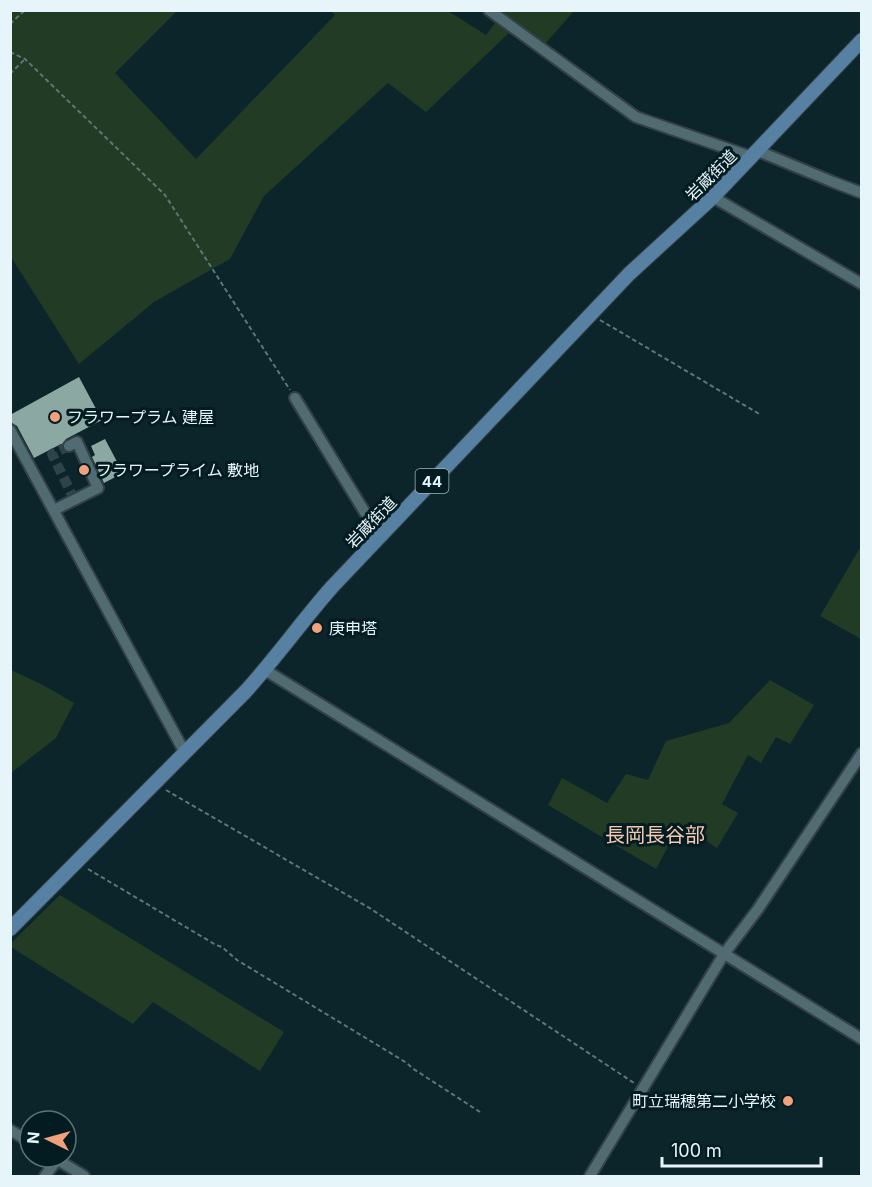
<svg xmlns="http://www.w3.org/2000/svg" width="872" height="1187" font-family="Inter,'Noto Sans JP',sans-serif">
<rect width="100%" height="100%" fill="#0c252b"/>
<!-- green -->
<path fill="#213b25" d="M409,10L410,12L412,10L448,11L486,35L504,11H574L538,52L510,32L426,112L388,83L264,196L230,259L154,302L79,364L11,257V11H177L115,73L196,159L335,15L331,11Z
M861,546V639L820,616Z
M11,670L43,685L74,703L56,738L11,773Z
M770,680L814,705L790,744L776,737L761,763L748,755L722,804L738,813L717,848L680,824L656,869L548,805L562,778L607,803L626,774L648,780L666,741L729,723Z
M60,895L284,1032L260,1071L153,1002L133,1024L11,947V943Z"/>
<!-- building -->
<path fill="#8ba8a2" d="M79,377L102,420L66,439L62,445L61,444L34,458L17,426L12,423L10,415Z
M105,439L123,473L104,483L92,457L95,455L91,446Z"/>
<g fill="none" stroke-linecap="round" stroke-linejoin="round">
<!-- minor-tunnel -->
<path stroke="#2d444a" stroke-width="10" stroke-dasharray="10 5" stroke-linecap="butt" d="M69,446L52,454L74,499"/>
<defs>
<path id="minor" d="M489,10L636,117L752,157
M758,151L833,182L862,193
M713,197L862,284
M295,398L380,537
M10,430L185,753
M54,510L98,488L77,442L69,446
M265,670L862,1039
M10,1130L30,1142
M53,1157L84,1176
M45,1176L57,1160
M590,1176L724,954L758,909L862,753"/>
<path id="major" d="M10,929L245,692C276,658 302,621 332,587L629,274L713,197L862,40"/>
</defs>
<!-- minor casing -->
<use href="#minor" stroke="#334146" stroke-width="14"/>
<!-- major casing -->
<use href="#major" stroke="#334146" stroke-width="16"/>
<!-- path -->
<path stroke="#60757a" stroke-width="2" stroke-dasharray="4.5 3" stroke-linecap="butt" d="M10,24L25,10
M10,52L25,59L165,195L290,390
M10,74L25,59
M600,320L761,415
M166,790L371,909L634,1083
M88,869L216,945L222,947L237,960L407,1063L412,1068L480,1112"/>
<!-- minor -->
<use href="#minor" stroke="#506b72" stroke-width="10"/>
<!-- major -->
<use href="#major" stroke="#5781a3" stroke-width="14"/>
</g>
<!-- markers -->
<g fill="#f1a17c" stroke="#031c21" stroke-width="2">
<circle cx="55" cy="417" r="6"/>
<circle cx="84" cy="470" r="6"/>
<circle cx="317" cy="628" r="6"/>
<circle cx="788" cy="1101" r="6"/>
</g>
<g text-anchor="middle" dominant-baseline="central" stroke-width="6" stroke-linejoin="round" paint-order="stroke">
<!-- shield labels -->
<rect fill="#031c21" stroke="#a2b4b8" stroke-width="1.5" x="415.5" y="469" width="33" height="24" rx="4.5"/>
<g font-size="15" font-weight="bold" fill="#e6f5f9">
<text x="432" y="481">44</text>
</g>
<!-- street labels -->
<g font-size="16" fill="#e6f5f9" stroke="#031c21">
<text transform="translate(711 175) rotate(-45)">岩蔵街道</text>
<text transform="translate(371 522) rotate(-46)">岩蔵街道</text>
</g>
<!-- poi labels -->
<g font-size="16" fill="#e6f5f9" stroke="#031c21" text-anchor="start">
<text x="67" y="417">フラワープラム 建屋</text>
<text x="96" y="470">フラワープライム 敷地</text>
<text x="329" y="628">庚申塔</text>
<text x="776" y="1101" text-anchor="end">町立瑞穂第二小学校</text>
</g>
<!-- quarter labels -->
<g font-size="20" fill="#f7c9b3" stroke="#031c21">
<text x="655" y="835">長岡長谷部</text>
</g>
</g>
<!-- border -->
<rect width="872" height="1187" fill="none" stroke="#e6f5f9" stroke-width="24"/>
<!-- north arrow -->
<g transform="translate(48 1139) rotate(275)"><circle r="28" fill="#031c21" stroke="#5e7377" stroke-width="1.5"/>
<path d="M0-4.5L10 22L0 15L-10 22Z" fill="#f1a17c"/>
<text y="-9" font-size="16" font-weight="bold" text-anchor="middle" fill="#e6f5f9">N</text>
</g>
<!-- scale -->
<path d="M662 1157v9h159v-9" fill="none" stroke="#e6f5f9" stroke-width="3"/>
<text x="671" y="1157" font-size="18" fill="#e6f5f9" stroke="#031c21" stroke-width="4.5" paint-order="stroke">100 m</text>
</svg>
